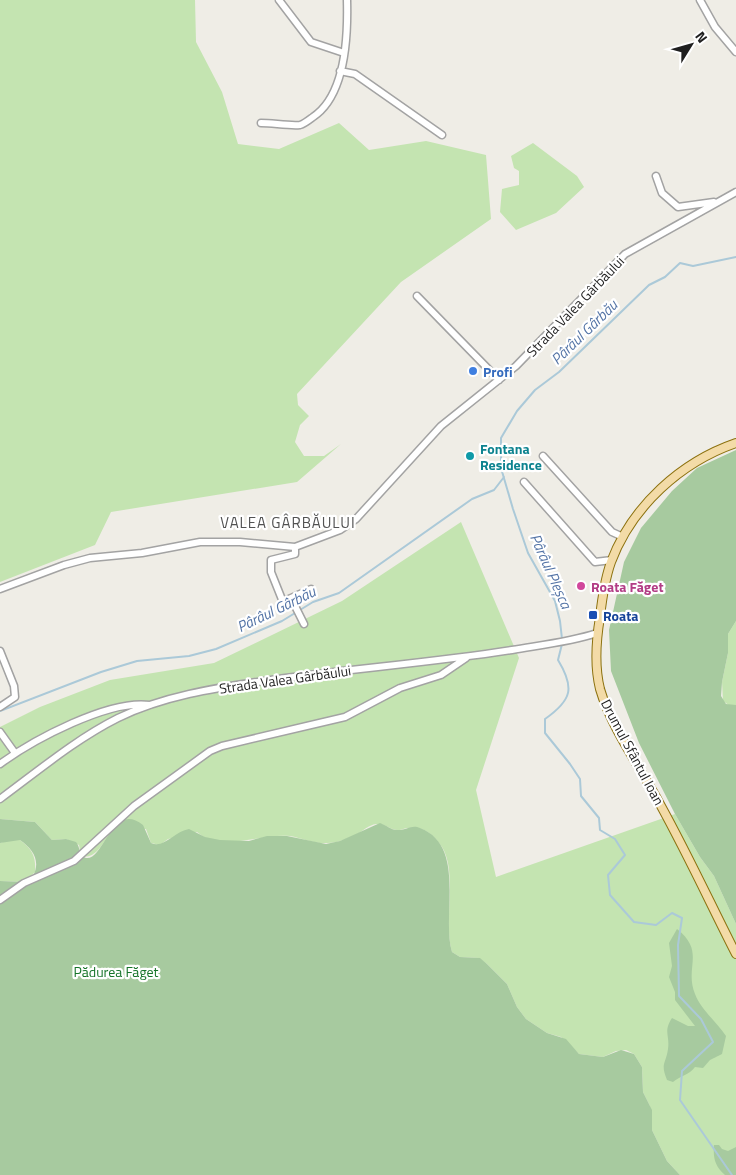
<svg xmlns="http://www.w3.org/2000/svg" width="736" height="1175" font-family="'Titillium Web',sans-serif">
<rect width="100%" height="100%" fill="#efede6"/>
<!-- grass -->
<path fill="#c4e4b1" d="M0,0H195L196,42L222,92L238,144L279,149L339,123L369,150L426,141L486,155L491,219L401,282L297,394L298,405L309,416L300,425L295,442L304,456H324L341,444L297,482L111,512L95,545L0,582Z
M533,143L577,176L584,187L556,213L516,230L500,212L502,189L519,185V171L514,168L511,156Z
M461,522L519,658L476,790L496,877L675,814L700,857L714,876L736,924V1175H680L667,1161L652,1130L650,1106L643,1092L642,1067L634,1054L626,1050L616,1051L603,1057L579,1054L561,1037L547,1033L526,1019L517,1007L507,984L487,964L479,958L460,957L452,952C443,923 458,873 442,847C434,835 423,825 408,828C404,828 401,831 397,830C389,829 385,823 376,824C369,825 364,830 359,833C349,838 338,843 327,843C314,844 302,838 290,836C262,833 221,853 197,832L168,839L160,845L151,843L146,829L113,827C107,837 95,863 81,855L79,845L66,839L52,840L35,822L0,819V727L40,707L110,680L214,663L342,601Z
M736,621V705L730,706L723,701L722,682L728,653V634Z
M10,840H20C33,850 36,857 35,872L25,882L0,881V843Z"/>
<!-- forest -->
<path fill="#a7ca9f" d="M736,450V621L728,634V653L722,682L721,696L726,704L736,705V924L714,876L700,857L675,814L639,743L611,671L609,630L624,562L641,528L672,491L697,468Z
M0,819L35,822L52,840L66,839L76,842C80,846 79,856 86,858C104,861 112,800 143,825L151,843C164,849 175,831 189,829L205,837L220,840L249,841L267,836H287L326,844L340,841L380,823C386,825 391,830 397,830C406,831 411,824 420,828C467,846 441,916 452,952L460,957L480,958L487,964L507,984L517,1007L526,1019L547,1033L566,1039L579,1054L603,1057L621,1050L634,1054L642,1067L643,1092L652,1110V1130L667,1161L680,1175H0V881L25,882L33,876C41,861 33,849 20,840L0,843Z
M677,929C706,952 684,967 695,994C701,1010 717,1022 726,1036L722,1054L710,1060L703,1068L695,1067C689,1075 680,1076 673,1082L667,1080C660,1063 666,1064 668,1049C670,1035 663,1032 672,1018L688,1026H695L675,1000V992L669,977L672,966L669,943Z
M714,1145H719L722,1149L728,1151L736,1147V1175H725C715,1166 713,1159 714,1145Z"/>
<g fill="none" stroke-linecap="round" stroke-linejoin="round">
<!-- stream -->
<path stroke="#abc9d8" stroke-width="2" d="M562,639L560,621L555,601L528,553L513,509L501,468V438L517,411L535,390L559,372L649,285L665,277L680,263L693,266L736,257
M562,644L558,660C575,688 572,700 545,719V733L570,764L580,779L581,796L599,818L600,830L615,839L625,855L608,875L610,895L634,922L656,925L672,913L682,918L678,945L679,996L701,1019L713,1042L682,1071L680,1100L732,1175
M0,711L101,672L137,661L189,656L216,649L282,621L313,602L339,593L472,499L494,490L504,477"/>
<defs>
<path id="minor" d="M279,0L311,42L344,53
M700,0L715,27L736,52
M340,71L355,74L442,135
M261,123C273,123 288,126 300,125C304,124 309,120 313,117C346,95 348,36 347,0
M656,176L662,193L678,207L714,202
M417,296L499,380
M543,456L612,532L623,537
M524,482L595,562L612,560
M295,547V554L271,560V572L283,602L291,598L304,624
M0,589L64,565L90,558L142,553L200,542H240L295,547L340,530L356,519L441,426L516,366L625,254L736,192
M291,598L311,589
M0,651L14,686L15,697L0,707
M0,732L15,753
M0,764C33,740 109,699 150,705
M0,799C38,771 76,739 118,718C163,696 215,688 264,681C347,669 430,663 512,650C541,645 570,642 597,633
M0,900L24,883L74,861L134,806L210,751L222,746L345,717L400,688L441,675L466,658"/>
<path id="major" d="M736,443C681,462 632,506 611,562C605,579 602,599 600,617C596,641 594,665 600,689C612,730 641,768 661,806C688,855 711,905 736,954"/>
</defs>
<!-- minor casing -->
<use href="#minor" stroke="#a3a3a3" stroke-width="9"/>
<!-- major casing -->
<use href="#major" stroke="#8c710e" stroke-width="10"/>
<!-- minor -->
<use href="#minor" stroke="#fff" stroke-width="6"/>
<!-- major -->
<use href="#major" stroke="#f3dba7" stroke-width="8"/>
</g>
<!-- markers -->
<circle fill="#3f7fe0" stroke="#fff" stroke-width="2" cx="473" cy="371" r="5"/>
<circle fill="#0f9aa8" stroke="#fff" stroke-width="2" cx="470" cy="456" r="5"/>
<circle fill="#d1479c" stroke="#fff" stroke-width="2" cx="581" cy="586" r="5"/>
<rect fill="#1a4fb4" stroke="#fff" stroke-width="2" x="588" y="610" width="10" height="10" rx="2.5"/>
<g text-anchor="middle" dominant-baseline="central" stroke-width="4.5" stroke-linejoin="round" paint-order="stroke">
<!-- street labels -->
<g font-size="14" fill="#1f1f1f" stroke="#fff">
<text transform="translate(575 306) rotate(-46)">Strada Valea Gârbăului</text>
<text transform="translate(285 679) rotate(-8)">Strada Valea Gârbăului</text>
<text transform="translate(633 752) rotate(62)">Drumul Sfântul Ioan</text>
</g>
<!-- shop labels -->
<g font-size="14" font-weight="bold" fill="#366cbe" stroke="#fff" text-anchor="start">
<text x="483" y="371">Profi</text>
</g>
<!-- culture labels -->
<g font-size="14" font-weight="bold" fill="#0d838f" stroke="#fff" text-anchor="start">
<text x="480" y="448">Fontana<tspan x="480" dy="16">Residence</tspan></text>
</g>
<!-- hotel labels -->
<g font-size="14" font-weight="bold" fill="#b23c85" stroke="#fff" text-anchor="start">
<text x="591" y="586">Roata Făget</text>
</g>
<!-- transit labels -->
<g font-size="14" font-weight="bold" fill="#164399" stroke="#fff" text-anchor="start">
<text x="603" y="615">Roata</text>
</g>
<!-- park labels -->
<g font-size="14" fill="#167429" stroke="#fff">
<text x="116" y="971">Pădurea Făget</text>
</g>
<!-- water labels -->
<g font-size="15" font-style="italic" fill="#5474a6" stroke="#fff">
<text transform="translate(584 332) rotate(-44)">Pârâul Gârbău</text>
<text transform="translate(551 571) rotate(66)">Pârâul Pleșca</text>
<text transform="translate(276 609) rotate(-26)">Pârâul Gârbău</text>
</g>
<!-- neighbourhood labels -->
<g font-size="15" letter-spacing="1" fill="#525252" stroke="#fff">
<text x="288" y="522">VALEA GÂRBĂULUI</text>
</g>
</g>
<!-- north arrow -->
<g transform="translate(691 45) rotate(53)" stroke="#ffffff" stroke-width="4" paint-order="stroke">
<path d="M0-4L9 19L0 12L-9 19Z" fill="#1f1f1f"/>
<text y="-8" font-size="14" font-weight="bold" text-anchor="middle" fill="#1f1f1f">N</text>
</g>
</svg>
